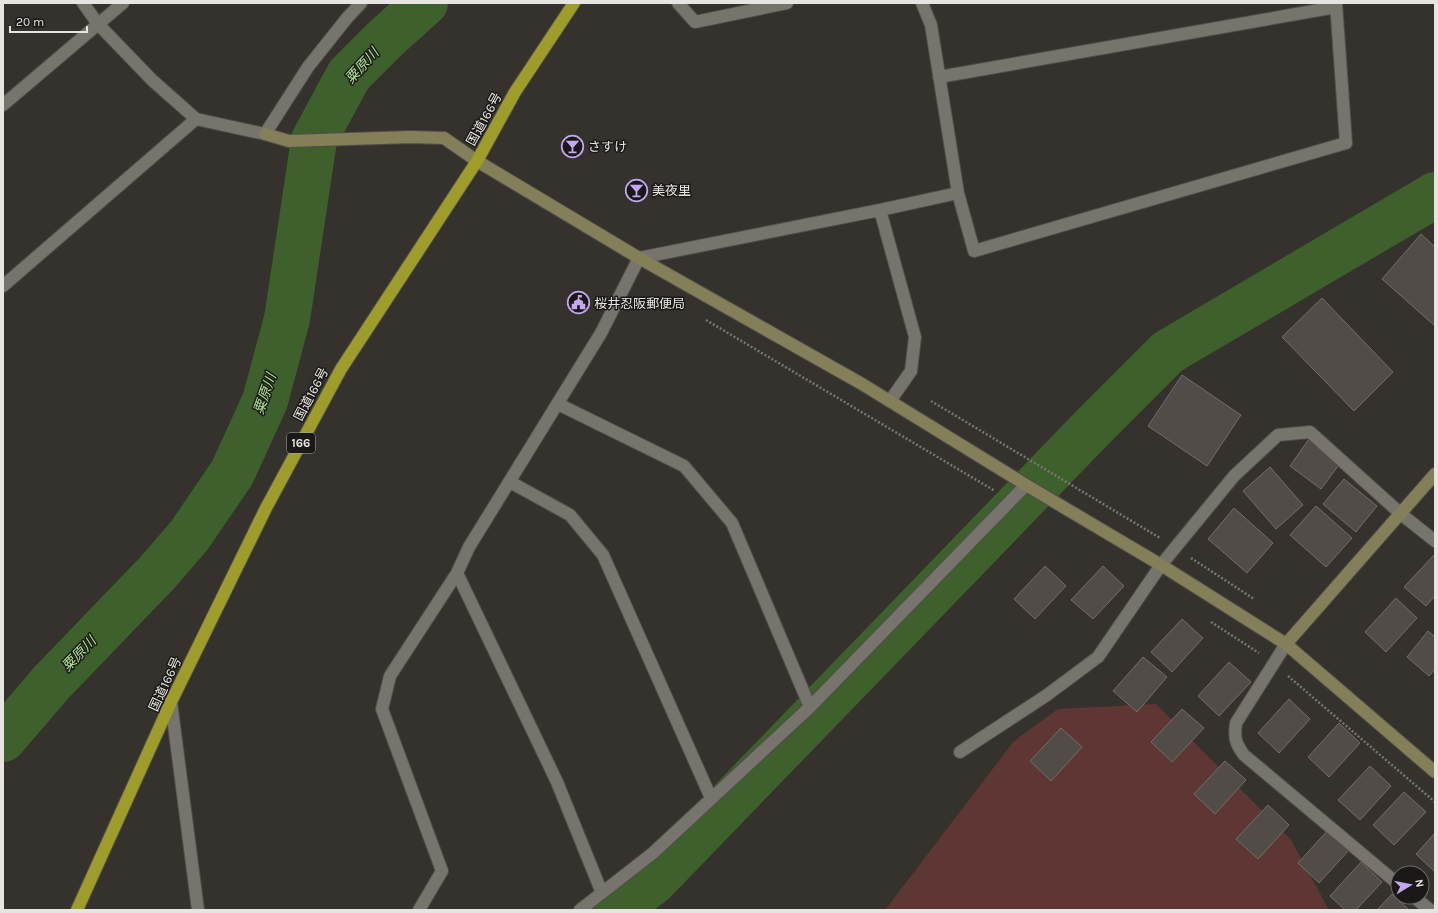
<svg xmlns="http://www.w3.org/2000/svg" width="1438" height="913" font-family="Karla,'Noto Sans JP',sans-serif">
<rect width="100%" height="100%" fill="#35312c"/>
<!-- green -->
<path fill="#5e3734" d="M1156,704L1291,840L1329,910H885L1014,741L1058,709Z"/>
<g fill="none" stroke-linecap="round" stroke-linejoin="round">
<!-- river -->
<path stroke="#3e602c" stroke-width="46" d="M3,739L52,682L157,573L189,536L232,473L265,401L287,319L314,140L349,75L385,39L425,3
M615,910L653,882L1093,427L1168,352L1435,195"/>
</g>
<!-- building -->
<path fill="#524c48" stroke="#746d68" d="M1421,234L1435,247V326L1382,279Z
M1322,298L1393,372L1354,411L1282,337Z
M1182,375L1241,415L1207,466L1148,426Z
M1309,439L1341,462L1321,489L1290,466Z
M1270,467L1303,505L1276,529L1243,491Z
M1344,479L1377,506L1356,532L1323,504Z
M1316,506L1352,538L1326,567L1290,535Z
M1234,508L1273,543L1247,573L1208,539Z
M1435,554V596L1426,606L1404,587Z
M1045,566L1066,586L1035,619L1014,599Z
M1103,566L1124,586L1093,619L1071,600Z
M1396,598L1417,618L1386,652L1365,632Z
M1182,619L1203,638L1172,672L1151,652Z
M1428,631L1435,637V669L1429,676L1407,657Z
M1143,657L1167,677L1137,712L1113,691Z
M1229,662L1251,682L1219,716L1198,696Z
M1289,699L1310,719L1279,753L1258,733Z
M1182,709L1204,728L1172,762L1151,742Z
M1339,723L1360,743L1329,777L1308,757Z
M1061,728L1082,747L1051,781L1030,761Z
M1225,761L1246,780L1215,814L1194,794Z
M1370,766L1391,786L1360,820L1338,800Z
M1404,792L1426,812L1394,845L1373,825Z
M1268,805L1289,825L1258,859L1236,839Z
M1329,829L1350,849L1319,883L1298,863Z
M1435,833V872L1416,854Z
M1361,862L1382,882L1356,910H1345L1330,896Z
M1392,894L1409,910H1377Z"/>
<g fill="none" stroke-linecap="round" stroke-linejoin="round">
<defs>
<path id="street" d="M83,3L98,24L152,80L196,119L265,134L308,67L347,18L361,3
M678,3L695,22L787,3
M922,3L931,25L958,193L974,251L1346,143L1336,3
M939,77L1336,7
M3,105L123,3
M880,210L915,337L911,371L890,401
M3,286L196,119
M558,404L684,466L732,523L810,707L653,853L580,910
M510,482L570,515L603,555L711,798
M457,573L557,782L602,893
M1286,644L1236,723C1234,737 1235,743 1244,755L1398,884
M171,702L198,910
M810,707L1026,485
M960,752L1047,695L1098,657L1161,565L1234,476L1278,435L1310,432L1401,514L1435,541
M1414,897L1430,910
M419,910L442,871L382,709L390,676L457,573L469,547L601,333L639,258L880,210L958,193"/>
<path id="secondary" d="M265,134L289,141L410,137L444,138L477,161L639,258L862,384L1026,485L1161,565L1286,644L1435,772
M1286,644L1435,474"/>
<path id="highway" d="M77,910L171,702L266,508L341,369L477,161L515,92L574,3"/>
</defs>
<!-- street casing -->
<use href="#street" stroke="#514e49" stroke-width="14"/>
<!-- secondary casing -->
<use href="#secondary" stroke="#514e49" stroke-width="14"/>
<!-- highway casing -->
<use href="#highway" stroke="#514e49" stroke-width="14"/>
<!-- path -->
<path stroke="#797671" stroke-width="2.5" stroke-dasharray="2 2" stroke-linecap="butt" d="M706,320L995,491
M931,401L1160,538
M1191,558L1254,599
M1211,622L1259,653
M1288,676L1435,802"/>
<!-- street -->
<use href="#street" stroke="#77736d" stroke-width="12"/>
<!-- secondary -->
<use href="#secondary" stroke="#837f59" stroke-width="12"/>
<!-- highway -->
<use href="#highway" stroke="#9e9c2a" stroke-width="12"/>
</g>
<!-- icons -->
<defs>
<symbol id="bar-ring" viewBox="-11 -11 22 22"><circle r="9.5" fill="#1b1917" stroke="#c4a7f1" stroke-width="1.5"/><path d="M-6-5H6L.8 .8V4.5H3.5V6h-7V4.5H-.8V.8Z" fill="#c4a7f1"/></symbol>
<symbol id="civic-ring" viewBox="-11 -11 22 22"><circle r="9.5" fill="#1b1917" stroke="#c4a7f1" stroke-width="1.5"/><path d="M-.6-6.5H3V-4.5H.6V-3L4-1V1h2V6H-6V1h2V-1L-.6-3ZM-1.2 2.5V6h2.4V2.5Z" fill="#c4a7f1"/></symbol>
</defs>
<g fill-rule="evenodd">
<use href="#bar-ring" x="560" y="134" width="25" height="25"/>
<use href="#bar-ring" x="624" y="178" width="25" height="25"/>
<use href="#civic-ring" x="566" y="290" width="25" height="25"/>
</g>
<g text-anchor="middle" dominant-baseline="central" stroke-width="3" stroke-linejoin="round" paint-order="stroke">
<!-- shield labels -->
<rect fill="#1b1917" stroke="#aaa7a4" stroke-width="1" x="287" y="433" width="28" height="20" rx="3"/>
<g font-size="12" font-weight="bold" fill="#e7e4e1">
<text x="301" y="443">166</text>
</g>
<!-- street labels -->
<g font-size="13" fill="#e7e4e1" stroke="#1b1917">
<text transform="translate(484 119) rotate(-61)">国道166号</text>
<text transform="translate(311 394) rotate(-62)">国道166号</text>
<text transform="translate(165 684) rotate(-65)">国道166号</text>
</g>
<!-- poi labels -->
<g font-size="13" fill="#e7e4e1" stroke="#1b1917" text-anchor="start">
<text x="588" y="146">さすけ</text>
<text x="652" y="190">美夜里</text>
<text x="594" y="303">桜井忍阪郵便局</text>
</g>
<!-- water labels -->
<g font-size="14" font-style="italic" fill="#afe495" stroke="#1b1917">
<text transform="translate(362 66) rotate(-48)">粟原川</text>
<text transform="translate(265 394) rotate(-71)">粟原川</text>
<text transform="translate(79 654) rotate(-46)">粟原川</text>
</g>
</g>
<!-- border -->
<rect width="1438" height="913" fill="none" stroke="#e7e4e1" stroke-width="8"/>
<!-- north arrow -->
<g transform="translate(1410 885) rotate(80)"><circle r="19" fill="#1b1917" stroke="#6d6a68"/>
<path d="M0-3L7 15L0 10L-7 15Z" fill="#c4a7f1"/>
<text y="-6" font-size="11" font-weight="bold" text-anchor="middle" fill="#e7e4e1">N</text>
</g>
<!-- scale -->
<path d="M10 26v6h77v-6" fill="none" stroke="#e7e4e1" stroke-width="2"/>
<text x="16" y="26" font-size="12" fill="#e7e4e1" stroke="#1b1917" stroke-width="3" paint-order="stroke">20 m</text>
</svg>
